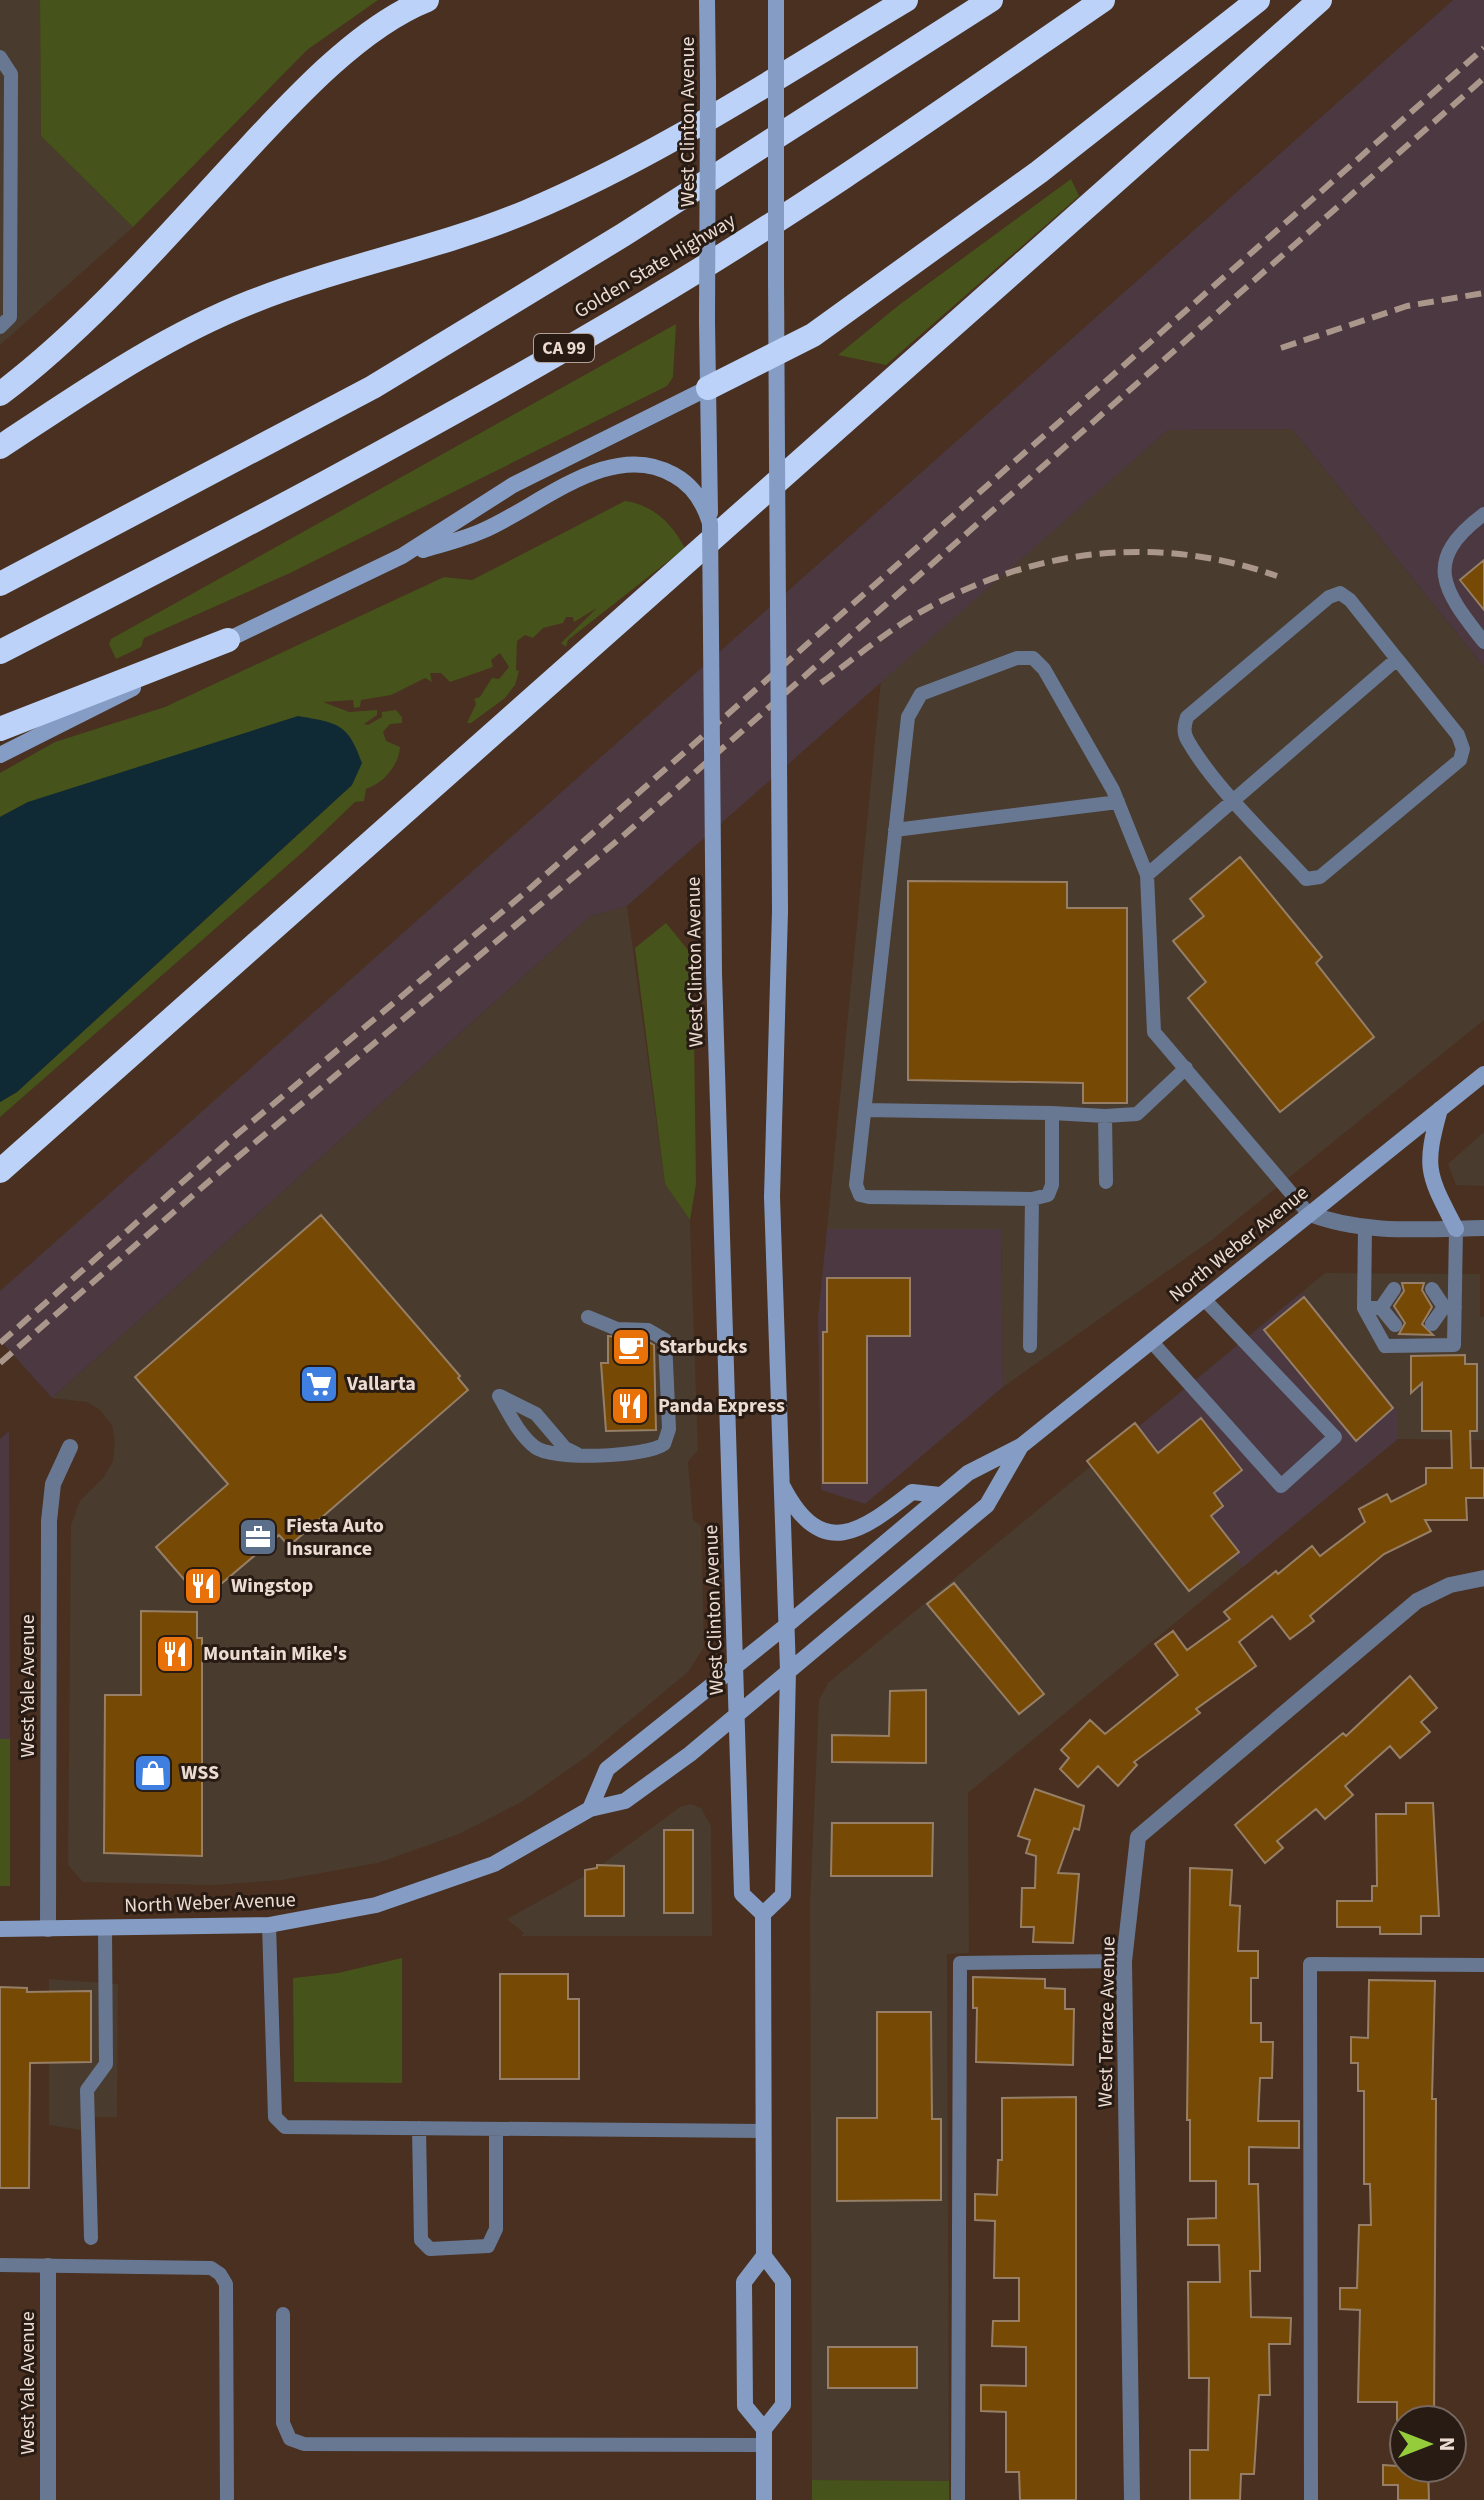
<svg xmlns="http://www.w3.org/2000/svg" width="1484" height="2500" font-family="'Source Sans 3',sans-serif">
<rect width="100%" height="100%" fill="#493020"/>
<!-- commercial -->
<path fill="#493b2e" d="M0,0H40L41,136L133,227L0,345Z
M1292,429L1484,667V1020L1213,1239L1003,1387L1001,1229H827L881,680L1168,430Z
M627,906L665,1184L690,1220L698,1450L688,1462L693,1520L701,1526L704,1647L688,1672L586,1757L523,1801L459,1834L378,1863L282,1880L214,1885L83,1882L68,1865L71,1525L80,1501L104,1477L113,1461L115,1442L112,1425L100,1410L87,1402L52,1398L591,916Z
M1484,1132V1186L1456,1185L1448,1164Z
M1325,1273L1480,1274V1317H1484V1440L1398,1439V1411L1302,1292Z
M1132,1432L1243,1567L968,1793L969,1953L947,1954L949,2481L812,2480L810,1903L819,1700L828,1683Z
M691,1804L701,1808L711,1826L712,1936H521L524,1933L507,1919L593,1871L680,1807Z
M49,1979L118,1984L117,2117H81V2130L49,2125Z"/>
<!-- industrial -->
<path fill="#4b3840" d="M1453,0H1484V667L1292,429L1168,430L627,906L591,916L52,1398L0,1340V1291Z
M827,1229H1001L1003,1387L865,1504L821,1490L818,1317Z
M1302,1292L1398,1411V1439L1243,1567L1132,1432Z
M9,1431L10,1739H0V1439Z"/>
<!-- green -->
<path fill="#46531b" d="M40,0H378L307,50L133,227L41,136Z
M1071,179L1079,196L886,365L838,355L899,305Z
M676,324L673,377L667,386L290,573L144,638L141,647L116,659L109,644L111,639Z
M625,501C654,505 672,524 685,548L568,640L566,647L561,643L597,608L574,622L573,617H566L563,623L543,628L533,638L525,635L517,641L516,670L519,671L515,685L505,698L471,723H467L476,704L474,699L480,697L492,678L499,679L509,667L500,653L491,660L493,667L450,682L441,673H430L432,682L425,678L391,695L361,700L360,707L354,708L353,700L323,702L349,712L377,710V715L364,724L368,725L382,717V712L396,710L402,717V723L390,724L383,732L386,741L400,747C399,766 382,784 366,789L364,801L355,802L305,850L0,1117V1102L17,1092L352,785L28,802L0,817V773L55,742L165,707L444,577L472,580Z
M666,923L693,956L696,1184L690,1220L665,1184L635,948Z
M0,1739H10V1886H0Z
M402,1958V2083L294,2082L293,1978L338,1973Z
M812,2480L949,2481V2500H812Z"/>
<!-- water -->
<path fill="#0f2a35" d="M298,716C338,723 348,723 362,763L352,785L17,1092L0,1102V817L28,802Z"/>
<!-- building -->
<path fill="#764904" stroke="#967f66" stroke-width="2" d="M1484,560V610L1460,580Z
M1240,857L1322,957L1316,963L1374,1037L1280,1112L1188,998L1206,982L1173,941L1204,916L1190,899Z
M908,881L1067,882V908H1127V1103H1083V1083L908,1080Z
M321,1215L460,1376L458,1378L468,1390L289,1546L279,1535L202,1600L156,1547L228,1484L135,1377Z
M827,1278H910V1336H867V1483H823V1332H827Z
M1402,1283H1424L1422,1290L1432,1307L1422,1324L1433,1335L1399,1334L1405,1323L1394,1306L1404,1291Z
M1304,1297L1393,1408L1356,1441L1264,1330Z
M608,1336L645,1340L654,1345L656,1430L606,1431L601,1363H608Z
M1465,1355V1364H1477V1431H1470L1471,1468H1484V1498H1466L1467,1520H1425L1431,1531L1384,1554L1310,1616L1314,1621L1290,1639L1272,1616L1239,1642L1256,1666L1196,1709L1200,1713L1134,1762L1137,1765L1118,1786L1098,1766L1078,1787L1060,1769L1069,1758L1061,1750L1090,1720L1105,1734L1178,1675L1155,1644L1173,1631L1187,1650L1230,1619L1224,1612L1276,1571L1278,1574L1312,1546L1320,1556L1365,1522L1359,1509L1387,1494L1391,1502L1426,1484V1468H1452L1451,1431H1422V1383L1411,1393V1356Z
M1201,1418L1242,1470L1214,1493L1223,1506L1211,1516L1239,1552L1189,1591L1087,1461L1135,1423L1158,1453Z
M954,1583L1044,1694L1019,1714L927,1604Z
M141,1611L197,1612V1638H202V1856L104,1853L105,1695H141Z
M1410,1676L1437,1708L1421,1722L1430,1732L1400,1758L1390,1746L1345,1786L1353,1795L1325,1819L1316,1809L1277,1841L1283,1848L1265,1863L1235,1825L1343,1733L1346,1736Z
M926,1690V1763L832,1762V1735L889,1736L890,1691Z
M1035,1789L1084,1806L1079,1830L1074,1828L1058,1873L1079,1874L1073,1943L1033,1942L1034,1927H1021L1022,1888H1035L1036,1856L1026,1853L1030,1840L1018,1836Z
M1406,1803H1433L1439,1916H1421V1934H1380V1927H1337V1901H1372V1886H1377L1376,1814H1406Z
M832,1823H933L932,1876H831Z
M664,1830H693V1913H664Z
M597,1865L624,1866V1916H585V1870L597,1868Z
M1190,1868L1232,1870L1230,1905L1240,1906L1238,1951H1258V1978H1251V2023H1261V2042H1273L1272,2078H1260L1258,2121H1299V2148L1249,2147V2184H1258L1260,2257V2271H1250L1251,2317L1291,2318L1290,2344H1269L1270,2395H1259L1254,2474H1241L1240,2500H1190V2450H1208L1209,2378H1189L1188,2282H1220L1219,2245H1188V2219L1216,2218V2181H1190V2120H1187Z
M500,1974H568V1999H579V2079H500Z
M973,1977L1045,1979V1988L1065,1989V2009H1074L1073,2065L976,2062L977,2008H973Z
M1369,1980L1435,1981L1432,2099H1436L1434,2420H1397V2402H1358L1360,2310L1340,2309V2288H1357L1359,2225H1371L1370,2184H1364V2091H1358V2063H1351V2037L1368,2038Z
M0,1987L27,1988V1992L91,1991V2062L30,2063L29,2188H0Z
M877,2012H931L932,2119H941V2200L837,2201V2118H877Z
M1076,2097V2500H1020L1019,2472H1006V2412L981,2411V2385L1026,2386V2347L992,2346L993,2321H1019V2278H994L995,2221L975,2220V2194L997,2195L998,2160H1002V2098Z
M828,2347H917V2388H828Z
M1383,2465L1428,2468L1429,2500H1398V2485H1383Z"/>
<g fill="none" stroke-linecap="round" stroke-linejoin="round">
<!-- service -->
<path stroke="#697892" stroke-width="14" d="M0,57L11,74L10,317L0,327
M1484,514C1421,561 1443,590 1484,642
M895,830L1118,802
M1147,875L1397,659L1458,735L1463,749L1460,760L1320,877L1306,879C1269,838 1215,788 1188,741C1183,733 1184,726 1187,717L1329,597L1340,593L1350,600L1397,659
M865,1110L1052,1113V1185L1048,1195L1032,1199
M1052,1113L1105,1116
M1106,1182L1105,1116L1137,1114L1186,1068
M1365,1228L1364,1308L1385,1346L1454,1345L1456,1229
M1432,1289L1444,1307
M1364,1308H1381L1395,1325
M1381,1308L1394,1289
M1432,1324L1444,1307H1455
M1151,1341L1281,1486L1335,1437L1203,1298
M1030,1346L1032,1199L869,1197L860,1195L856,1185L908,717L921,694L1017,658H1033L1044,669L1113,790L1147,875L1154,1032L1308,1213
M499,1396C509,1413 519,1435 535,1447C552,1461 647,1457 664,1444L669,1429L665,1340L648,1330L617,1329L588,1317
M500,1396L536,1414L565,1448L577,1454
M269,1925L275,2117L285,2127L763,2131
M419,2128L421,2240L430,2249L488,2246L496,2229V2129
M91,2238L87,2090L106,2064L105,1928
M0,2265L211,2268L220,2274L226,2284L227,2500
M283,2314V2423L290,2439L304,2444L764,2445
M958,2500L960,1963L1124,1961
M1311,2500L1310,1964L1484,1965"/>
<!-- minor -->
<path stroke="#697892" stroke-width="16" d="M48,1929L49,1521L53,1484L70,1447
M48,2500V2266
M1132,2500L1124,1961L1138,1837L1417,1601L1450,1585L1484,1578"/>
<!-- tertiary -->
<path stroke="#697892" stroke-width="16" d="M1308,1213C1363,1235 1425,1229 1484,1228"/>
<!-- secondary -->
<path stroke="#859dc5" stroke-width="16" d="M707,0L708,84
M776,0V43
M776,277L777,457
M707,322L710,513
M423,550C443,544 464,539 482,531C539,507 611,438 674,475C694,486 704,503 710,523
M221,643L402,556L513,485L708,388
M0,755L133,688
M714,973L742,1894L763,1914L764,2256L783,2281V2405L764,2429V2500
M1440,1109C1423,1170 1428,1174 1456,1229
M783,1487C822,1562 862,1531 912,1492L940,1495
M590,1809L607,1769L787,1625L968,1473L1021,1446L1484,1074
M763,1914L783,1895L788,1671L772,1197L780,911
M0,1929L269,1925L376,1905L494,1864L590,1809L625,1801L690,1754L987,1505L1021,1446
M764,2429L745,2406L744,2282L764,2256"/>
<!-- motorway -->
<path stroke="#bcd2f8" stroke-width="24" d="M708,388L813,335L1039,172L1258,0
M0,394C90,326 166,237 242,155C291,102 359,27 427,0
M0,447C81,394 160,338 251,302C341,266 437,249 526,212C659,156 782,74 906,0
M0,584L373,387L623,235L991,0
M0,652C218,541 436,427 646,302C803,209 953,103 1103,0
M0,729L228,640
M0,1171L1320,0"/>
<!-- rail -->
<path stroke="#aa968a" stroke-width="6" stroke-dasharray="16 8" stroke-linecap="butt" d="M1281,348L1407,306L1484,293
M821,683C855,658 889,629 926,609C1037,548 1157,534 1277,576
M0,1343L228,1142L527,891L1484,48
M0,1363L221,1171L624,835L1484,78"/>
<!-- secondary-bridge -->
<path stroke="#859dc5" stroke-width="16" d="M776,43V277
M707,322L708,84
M777,457L780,911
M710,523L714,973"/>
</g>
<!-- icons -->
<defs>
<symbol id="cafe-square" viewBox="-11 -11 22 22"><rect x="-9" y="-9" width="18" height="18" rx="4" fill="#e8710a" stroke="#271b14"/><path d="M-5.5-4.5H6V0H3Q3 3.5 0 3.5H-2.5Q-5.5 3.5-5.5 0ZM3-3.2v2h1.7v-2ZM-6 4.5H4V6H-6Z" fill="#fff"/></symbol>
<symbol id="supermarket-square" viewBox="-11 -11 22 22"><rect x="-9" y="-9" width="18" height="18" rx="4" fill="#3f7fe0" stroke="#271b14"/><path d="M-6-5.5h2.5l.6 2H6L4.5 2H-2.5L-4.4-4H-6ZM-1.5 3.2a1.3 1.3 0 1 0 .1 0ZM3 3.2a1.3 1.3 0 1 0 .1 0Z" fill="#fff"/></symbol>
<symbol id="restaurant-square" viewBox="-11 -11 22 22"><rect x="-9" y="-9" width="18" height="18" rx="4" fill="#e8710a" stroke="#271b14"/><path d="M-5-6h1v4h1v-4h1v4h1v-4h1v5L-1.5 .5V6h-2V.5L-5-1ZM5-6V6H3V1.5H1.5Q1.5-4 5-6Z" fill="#fff"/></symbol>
<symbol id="office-square" viewBox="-11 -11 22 22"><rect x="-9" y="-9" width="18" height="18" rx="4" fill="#5c6f8a" stroke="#271b14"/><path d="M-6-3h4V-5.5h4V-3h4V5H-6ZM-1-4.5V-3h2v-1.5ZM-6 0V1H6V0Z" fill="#fff"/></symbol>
<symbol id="shop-square" viewBox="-11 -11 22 22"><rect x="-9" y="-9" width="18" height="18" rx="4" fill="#3f7fe0" stroke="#271b14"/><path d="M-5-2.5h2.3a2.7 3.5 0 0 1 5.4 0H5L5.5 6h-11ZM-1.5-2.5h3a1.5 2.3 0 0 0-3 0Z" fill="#fff"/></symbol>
</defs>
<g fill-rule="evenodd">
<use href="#cafe-square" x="609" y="1325" width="44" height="44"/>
<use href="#supermarket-square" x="297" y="1362" width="44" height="44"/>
<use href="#restaurant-square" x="608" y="1384" width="44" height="44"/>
<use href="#office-square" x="236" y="1515" width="44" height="44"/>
<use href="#restaurant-square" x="181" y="1564" width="44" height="44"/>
<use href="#restaurant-square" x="153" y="1632" width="44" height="44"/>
<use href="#shop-square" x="131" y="1751" width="44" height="44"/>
</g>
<g text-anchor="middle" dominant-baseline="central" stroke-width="6" stroke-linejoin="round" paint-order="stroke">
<!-- shield labels -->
<rect fill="#271b14" stroke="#b1a198" stroke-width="2" x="534" y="334" width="60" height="28" rx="6"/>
<g font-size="18" font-weight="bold" fill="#ecdbd1">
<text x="564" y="348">CA 99</text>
</g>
<!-- street labels -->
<g font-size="20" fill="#ecdbd1" stroke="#271b14">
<text transform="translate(688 122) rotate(-90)">West Clinton Avenue</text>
<text transform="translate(655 266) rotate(-31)">Golden State Highway</text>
<text transform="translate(695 962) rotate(-91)">West Clinton Avenue</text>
<text transform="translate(1239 1244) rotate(-39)">North Weber Avenue</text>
<text transform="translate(714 1610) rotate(-92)">West Clinton Avenue</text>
<text transform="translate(28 1686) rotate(-90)">West Yale Avenue</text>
<text transform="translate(210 1903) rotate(-2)">North Weber Avenue</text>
<text transform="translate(1107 2022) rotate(-89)">West Terrace Avenue</text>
<text transform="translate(28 2383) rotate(-90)">West Yale Avenue</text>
</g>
<!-- poi labels -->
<g font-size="20" font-weight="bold" fill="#ecdbd1" stroke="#271b14" text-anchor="start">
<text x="659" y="1347">Starbucks</text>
<text x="347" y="1384">Vallarta</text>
<text x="658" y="1406">Panda Express</text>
<text x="286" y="1526">Fiesta Auto<tspan x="286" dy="23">Insurance</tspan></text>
<text x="231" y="1586">Wingstop</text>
<text x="203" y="1654">Mountain Mike's</text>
<text x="181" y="1773">WSS</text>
</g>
</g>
<!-- north arrow -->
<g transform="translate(1428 2444) rotate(90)"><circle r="38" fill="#271b14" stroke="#766860" stroke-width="2"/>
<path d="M0-6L14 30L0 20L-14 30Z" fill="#95cc3b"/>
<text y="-12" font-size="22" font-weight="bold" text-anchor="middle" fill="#ecdbd1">N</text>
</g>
</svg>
